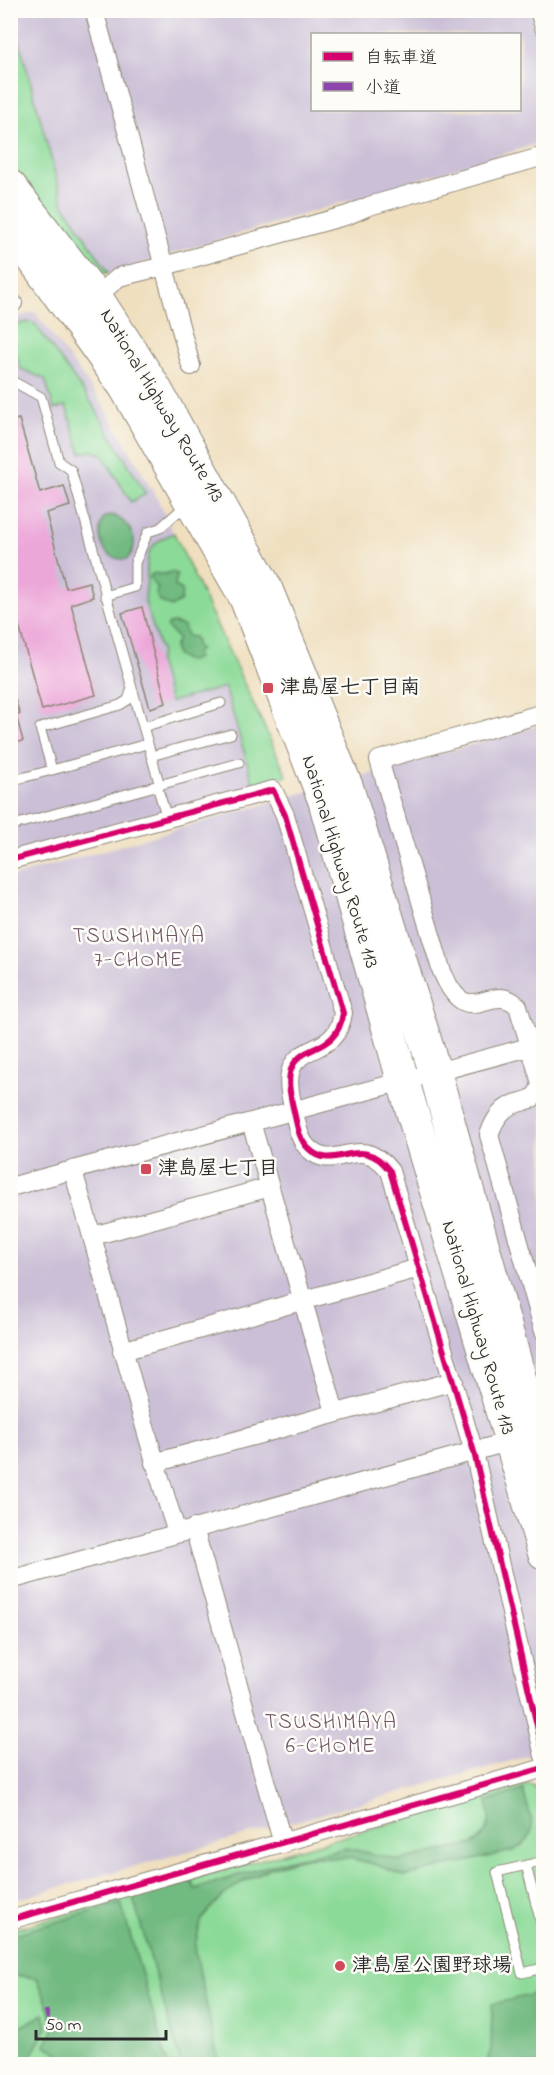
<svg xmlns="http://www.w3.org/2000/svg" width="554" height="2075" font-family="'Indie Flower','Klee One',sans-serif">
<rect width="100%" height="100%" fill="#fdfcf7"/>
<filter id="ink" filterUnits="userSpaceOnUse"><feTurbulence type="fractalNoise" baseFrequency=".0167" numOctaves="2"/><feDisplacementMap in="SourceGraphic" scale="12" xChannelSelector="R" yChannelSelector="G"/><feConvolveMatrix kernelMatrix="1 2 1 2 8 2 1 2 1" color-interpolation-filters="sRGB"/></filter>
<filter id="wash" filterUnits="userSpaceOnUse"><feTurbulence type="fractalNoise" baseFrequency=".008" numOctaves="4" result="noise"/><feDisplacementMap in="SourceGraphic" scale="24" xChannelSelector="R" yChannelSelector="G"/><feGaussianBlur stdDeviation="1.35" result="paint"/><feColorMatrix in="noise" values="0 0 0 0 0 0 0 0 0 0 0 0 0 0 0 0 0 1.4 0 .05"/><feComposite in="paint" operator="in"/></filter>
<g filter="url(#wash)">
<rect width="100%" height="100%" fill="#efdfbf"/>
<!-- industrial -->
<path fill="#cabfd6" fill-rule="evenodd" d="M11,10L543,11V142L109,273L63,203L19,40L11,36ZM312,34H520V110H312Z
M35,312L102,403L157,498L287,776L11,854L10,319Z
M543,724V1752L11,1901V877Z"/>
<!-- green -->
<path fill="#8cda98" stroke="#5c8262" stroke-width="1.5" d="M10,36L19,40L63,203L109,273H95L11,170Z
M28,322L35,324L93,405L146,494L131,502L102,454L93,451L81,453L66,406L54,409L45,379L21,369L16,353L11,355V326Z
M174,533L287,776L254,786L225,687L170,702L158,662L161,652L145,602C145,595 146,589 147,582C147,554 145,545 174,533Z
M530,1784L543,1792V2064H11V1930Z"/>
<!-- forest -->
<path fill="#71ba80" stroke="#4e7256" stroke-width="1.5" d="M112,515C129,521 143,543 127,559C103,561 95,538 103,518Z
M171,572L177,574L175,586L182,590L181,601L171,607L159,601L156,593L158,587L154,585L150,577L152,574C159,572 164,576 171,572Z
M174,623L184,626L187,636L194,637L196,640V646L200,649L196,653L197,658C190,663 182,660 176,655L174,647L178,639L167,627L169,624Z
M523,1790C530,1817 543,1837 512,1851L404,1876L380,1866L350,1858L310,1857L291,1861L268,1869L239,1884L219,1899L202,1919L195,1944L196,1954L219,2064H181L133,1898L192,1882L195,1889L290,1859L347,1848L399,1860L473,1844C490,1834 492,1818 487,1801Z
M121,1903L168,2064H77L45,2045L54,2029L50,2011L37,1978L11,1975V1935Z
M543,1992V2064H486L491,2049L492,2004Z
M44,2014L47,2028L26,2064H11V2032Z"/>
<g id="blocks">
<!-- building -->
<path fill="#eca7d9" d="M19,419L40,493L64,486L70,506L46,513L66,588L89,582L93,597L71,604L96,695L42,710L15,611L10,612V601H12L10,595V421Z
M142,607L166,703L150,708L122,613Z
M10,685L20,714L16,715L23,741L10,744Z"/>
</g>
</g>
<g filter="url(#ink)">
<use href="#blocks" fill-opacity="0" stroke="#8d8575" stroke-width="1.5"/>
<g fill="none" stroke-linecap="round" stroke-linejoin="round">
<defs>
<path id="service" d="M10,383L14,382L41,397L59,462L71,470L132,688L128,700L120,705L40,728L52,770L10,781
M105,596L135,587V563L148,532L160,528L186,505
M133,691L160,786
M143,727L221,703
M151,756L231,734
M52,770L147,744
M157,786L167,818
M10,826L239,763
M544,1861L497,1872L522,1973L544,1968
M526,1865L544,1935"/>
<path id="minor" d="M94,10L191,366
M539,10L544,27
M96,297L119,277L164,266L348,215L369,206L544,156
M10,300L13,303H10
M544,713L379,760L441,969C468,1037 489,978 518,1006L541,1083C536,1107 519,1097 504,1110C497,1116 492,1126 489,1135L544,1331
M10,860L273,790L285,815L343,1013C337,1054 303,1043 292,1067C286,1080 291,1098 294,1112C297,1125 299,1140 309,1149C336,1175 358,1130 390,1171L474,1452L544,1756
M251,1122L335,1412
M73,1171C109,1291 138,1413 177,1533
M10,1187L544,1043
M93,1236L270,1187
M122,1351L419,1268
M154,1463L454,1381
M194,1528L283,1844
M10,1580L511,1441
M10,1920L544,1768"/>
<path id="trunk" d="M10,186L96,297L154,386L265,586L347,787L435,1072L544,1465
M10,227L125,387L245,597L324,800L403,1081L544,1553"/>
</defs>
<!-- service casing -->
<use href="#service" stroke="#8d8575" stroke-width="11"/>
<!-- minor casing -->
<use href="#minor" stroke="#8d8575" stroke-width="20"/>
<!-- trunk casing -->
<use href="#trunk" stroke="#8d8575" stroke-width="34"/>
<!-- service -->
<use href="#service" stroke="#fff" stroke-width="9"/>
<!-- minor -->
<use href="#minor" stroke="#fff" stroke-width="18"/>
<!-- trunk -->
<use href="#trunk" stroke="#fff" stroke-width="32"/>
<!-- quiet -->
<path stroke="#8e44ad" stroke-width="4.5" stroke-dasharray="9 4.5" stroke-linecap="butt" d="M46,2010L51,2030"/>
<defs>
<path id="cycleway" d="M10,860L273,790L285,815L343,1013C337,1054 303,1043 292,1067C286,1080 291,1098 294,1112C297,1125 299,1140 309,1149C336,1175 358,1130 390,1171L474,1452L544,1756
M10,1920L544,1768"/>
</defs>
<!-- cycleway casing -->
<use href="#cycleway" stroke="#fdfcf7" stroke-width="10"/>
<!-- cycleway -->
<use href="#cycleway" stroke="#d6006c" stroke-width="6"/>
</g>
</g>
<!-- markers -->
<g fill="#d1495b" stroke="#fdfcf7" stroke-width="2">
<rect x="262" y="682" width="12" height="12" rx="3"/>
<rect x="140" y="1163" width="12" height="12" rx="3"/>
<circle cx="340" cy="1966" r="6"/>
</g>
<g text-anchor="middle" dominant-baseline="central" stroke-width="5" stroke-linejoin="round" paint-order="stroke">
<!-- street labels -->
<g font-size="20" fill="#2b2b2b" stroke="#fdfcf7">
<text transform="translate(161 406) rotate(59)">National Highway Route 113</text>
<text transform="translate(339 862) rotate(73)">National Highway Route 113</text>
<text transform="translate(477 1328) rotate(74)">National Highway Route 113</text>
</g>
<!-- poi labels -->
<g font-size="20" font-weight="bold" fill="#2b2b2b" stroke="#fdfcf7" text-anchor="start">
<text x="280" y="688">津島屋七丁目南</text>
<text x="158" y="1169">津島屋七丁目</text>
<text x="352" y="1966">津島屋公園野球場</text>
</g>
<!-- neighbourhood labels -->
<g font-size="21" letter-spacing="1.5" fill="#6f5668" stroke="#fdfcf7">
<text x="139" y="937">TSUSHIMAYA<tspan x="139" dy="24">7-CHOME</tspan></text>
<text x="331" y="1723">TSUSHIMAYA<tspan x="331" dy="24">6-CHOME</tspan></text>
</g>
</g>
<!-- margin -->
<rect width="554" height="2075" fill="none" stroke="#fdfcf7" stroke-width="36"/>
<!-- legend -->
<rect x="311" y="33" width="210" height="78" fill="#fdfcf7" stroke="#a9a8a5" stroke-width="1.5"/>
<rect x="323" y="52" width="30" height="9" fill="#d6006c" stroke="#a9a8a5" stroke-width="1.5"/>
<text x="365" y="63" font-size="18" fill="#2b2b2b">自転車道</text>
<rect x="323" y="82" width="30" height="9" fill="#8e44ad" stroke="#a9a8a5" stroke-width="1.5"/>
<text x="365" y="93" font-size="18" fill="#2b2b2b">小道</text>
<!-- scale -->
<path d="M36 2030v9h130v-9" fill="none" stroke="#2b2b2b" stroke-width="3"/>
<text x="45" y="2030" font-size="18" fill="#2b2b2b" stroke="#fdfcf7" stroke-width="4.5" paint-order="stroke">50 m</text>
</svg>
